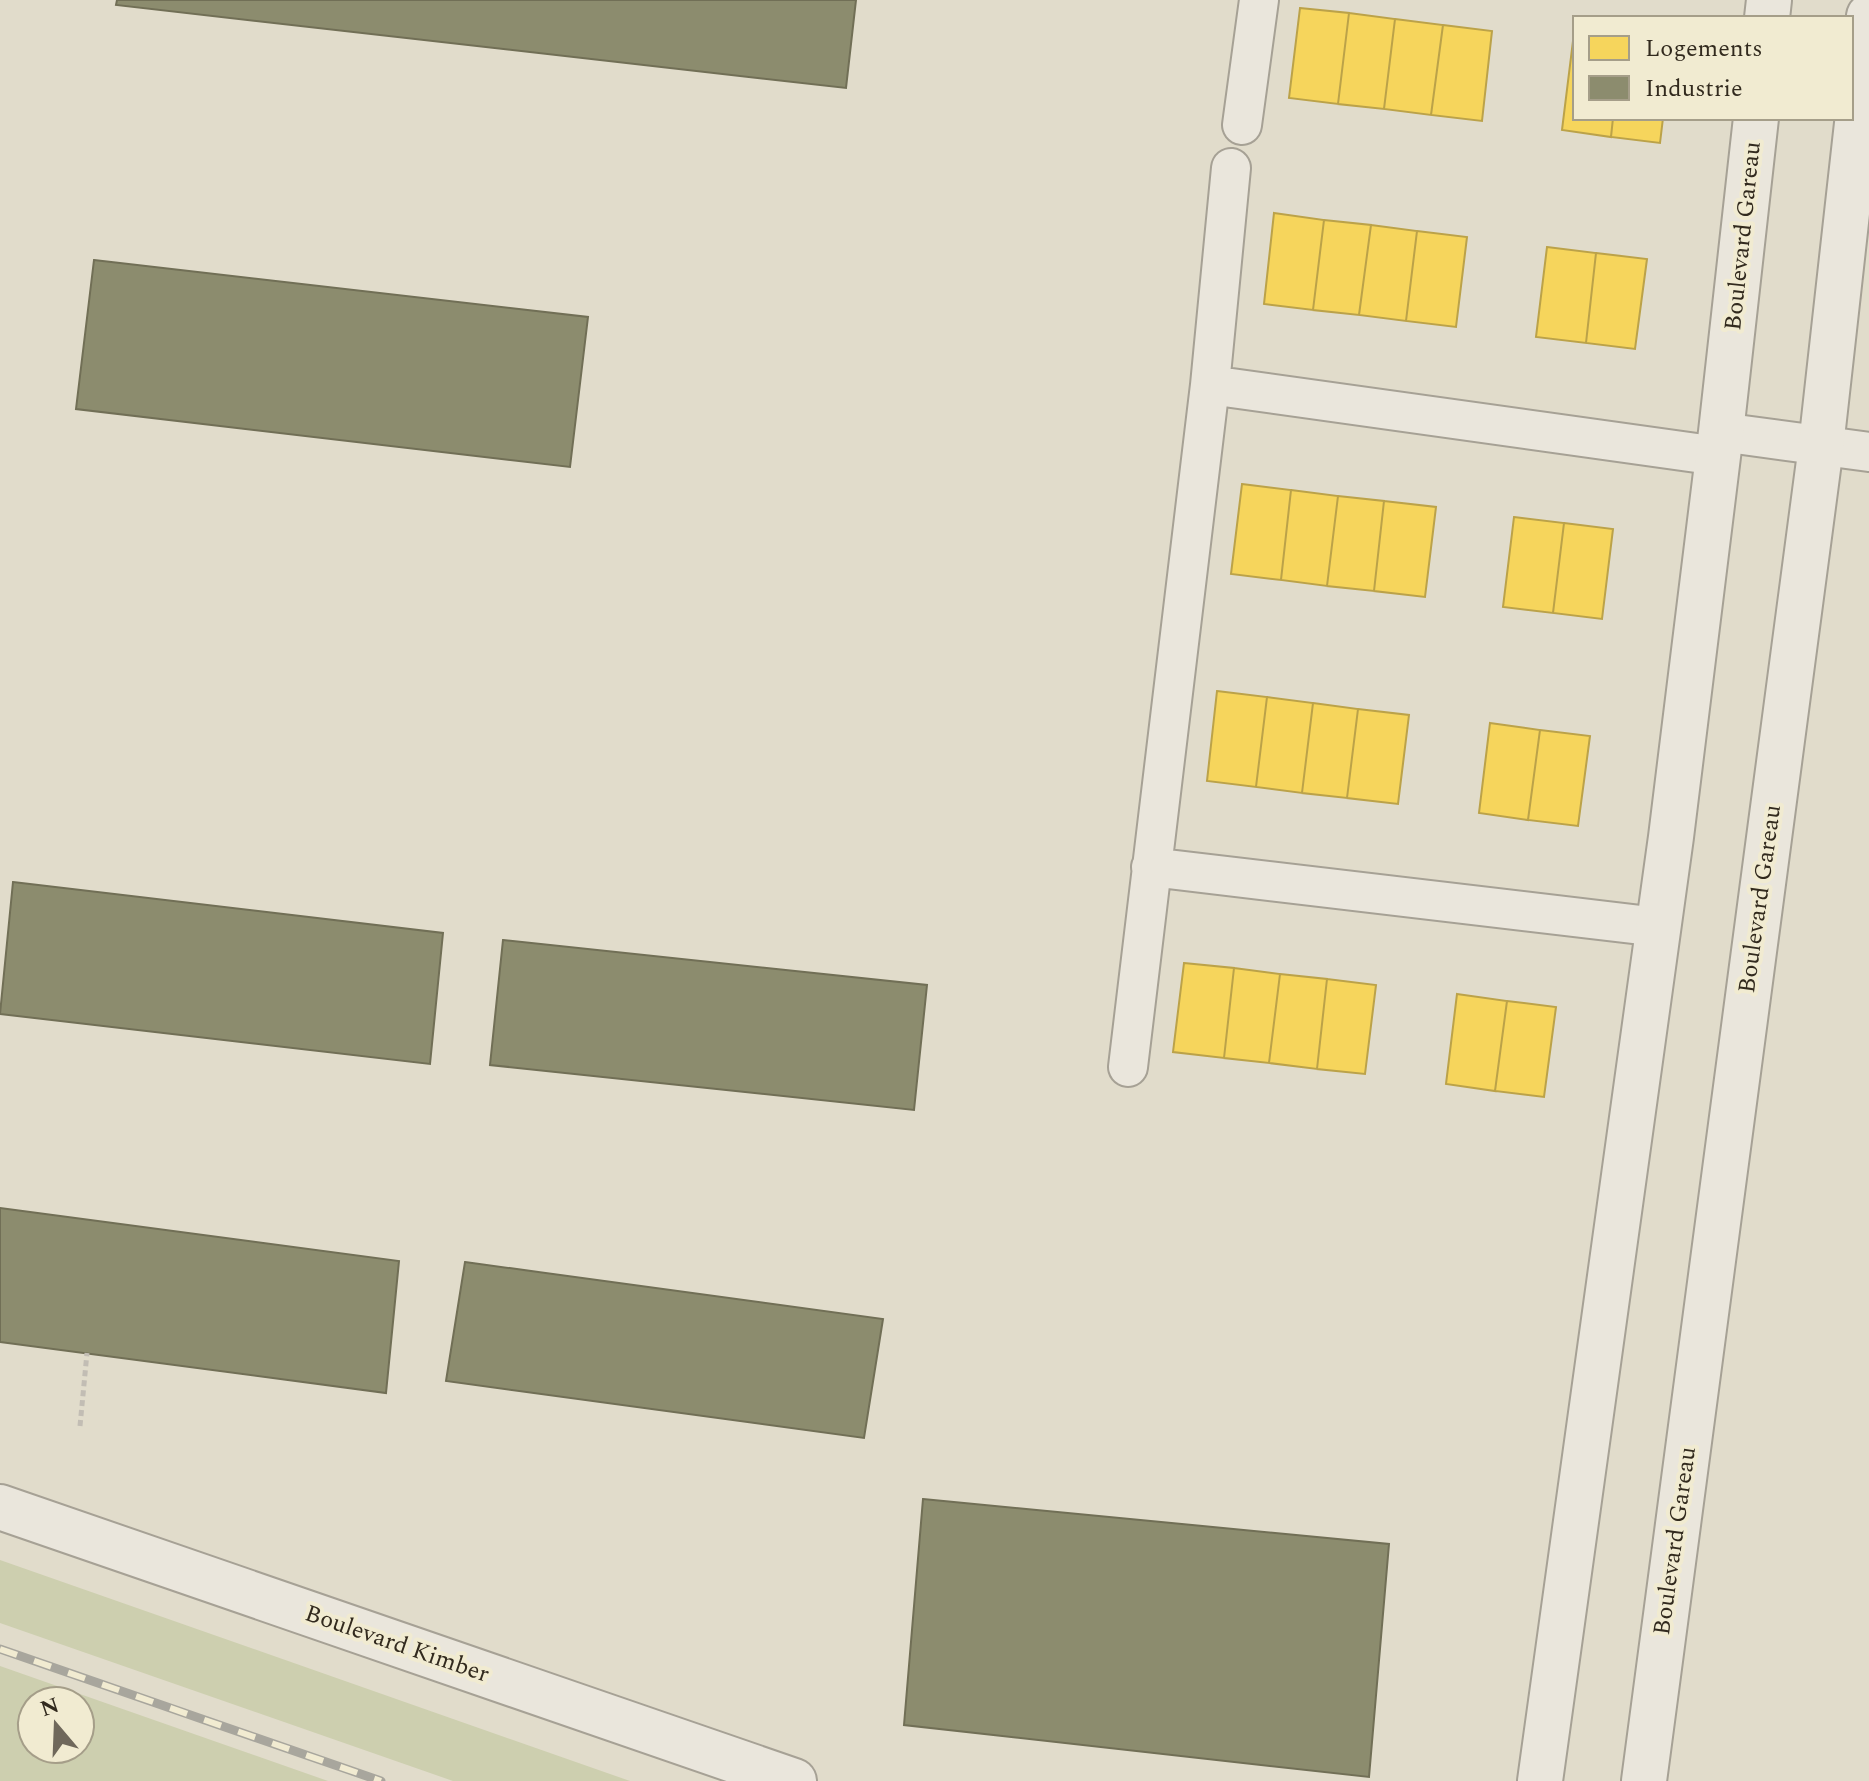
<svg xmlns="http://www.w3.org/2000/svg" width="1869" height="1781" font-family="Spectral,serif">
<rect width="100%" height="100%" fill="#e1dccb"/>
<!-- green -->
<path fill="#cdcfaf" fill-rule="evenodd" d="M0,1560L630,1781H453L0,1623Z
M0,1666L328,1781H0ZM32,1701H80V1749H32Z"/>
<!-- homes -->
<path fill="#f6d55c" stroke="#bba249" stroke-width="2" d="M1300,8L1349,13L1338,104L1289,98Z
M1349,13L1395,19L1384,109L1338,104Z
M1395,19L1443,25L1431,115L1384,109Z
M1443,25L1492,31L1482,121L1431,115Z
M1573,41H1575V118H1613L1611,137L1562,130Z
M1613,118H1663L1660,143L1611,137Z
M1274,213L1324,220L1313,310L1264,304Z
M1324,220L1371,225L1359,315L1313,310Z
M1371,225L1417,231L1406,321L1359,315Z
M1417,231L1467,237L1456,327L1406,321Z
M1547,247L1596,253L1586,343L1536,337Z
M1596,253L1647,259L1635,349L1586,343Z
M1242,484L1291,490L1281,580L1231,574Z
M1291,490L1338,496L1327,586L1281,580Z
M1338,496L1384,501L1374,591L1327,586Z
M1384,501L1436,507L1425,597L1374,591Z
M1514,517L1564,523L1553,613L1503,607Z
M1564,523L1613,529L1602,619L1553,613Z
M1217,691L1267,697L1256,787L1207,781Z
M1267,697L1313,703L1302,793L1256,787Z
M1313,703L1358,709L1347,798L1302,793Z
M1358,709L1409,715L1398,804L1347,798Z
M1490,723L1540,730L1528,820L1479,813Z
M1540,730L1590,736L1578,826L1528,820Z
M1184,963L1234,968L1224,1058L1173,1052Z
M1234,968L1280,974L1269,1063L1224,1058Z
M1280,974L1327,979L1317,1069L1269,1063Z
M1327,979L1376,985L1365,1074L1317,1069Z
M1457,994L1507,1001L1495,1091L1446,1084Z
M1507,1001L1556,1007L1544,1097L1495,1091Z"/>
<!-- industry -->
<path fill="#8c8c6e" stroke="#716f56" stroke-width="2" d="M117,0H856L846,88L116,5Z
M94,260L588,317L570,467L76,409Z
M13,882L443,933L430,1064L0,1014Z
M503,940L927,985L914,1110L490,1065Z
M0,1208L399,1261L386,1393L0,1342Z
M465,1262L883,1319L864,1438L446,1381Z
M923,1499L1389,1544L1369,1777L904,1725Z"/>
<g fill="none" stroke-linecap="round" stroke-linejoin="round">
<defs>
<path id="minor" d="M1242,125L1259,0
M1210,385L1718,456
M1721,432L1869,452
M1151,867L1658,927
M1128,1067L1210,385L1231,168"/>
<path id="tertiary" d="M1767,18L1769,0
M0,1507L794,1781
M1540,1781L1671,837L1721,432L1756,118
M1644,1781L1821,446L1869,16"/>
</defs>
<!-- minor casing -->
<use href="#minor" stroke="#a6a195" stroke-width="42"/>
<!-- tertiary casing -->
<use href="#tertiary" stroke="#a6a195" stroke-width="48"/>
<!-- path -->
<path stroke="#c2bdb4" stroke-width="5" stroke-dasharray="6 4" stroke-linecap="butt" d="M80,1426L87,1353"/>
<!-- minor -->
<use href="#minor" stroke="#eae6dc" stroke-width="38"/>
<!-- tertiary -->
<use href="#tertiary" stroke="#eae6dc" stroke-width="44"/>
<defs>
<path id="rail" d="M0,1649L381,1781"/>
</defs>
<!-- rail casing -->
<use href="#rail" stroke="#a8a69d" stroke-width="9"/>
<!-- rail -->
<use href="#rail" stroke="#f1ebd1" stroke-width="6" stroke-dasharray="18" stroke-linecap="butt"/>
</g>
<g text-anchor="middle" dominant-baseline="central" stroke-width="8" stroke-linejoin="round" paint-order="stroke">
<!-- street labels -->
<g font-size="24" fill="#322a1e" stroke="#f1ebd1">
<text transform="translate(1743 236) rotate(-84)">Boulevard Gareau</text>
<text transform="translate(1760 899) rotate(-82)">Boulevard Gareau</text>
<text transform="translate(1675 1541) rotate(-82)">Boulevard Gareau</text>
<text transform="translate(397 1644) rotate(19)">Boulevard Kimber</text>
</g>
</g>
<!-- legend -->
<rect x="1573" y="16" width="280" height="104" fill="#f1ebd1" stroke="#a59e89" stroke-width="2"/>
<rect x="1589" y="36" width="40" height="24" fill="#f6d55c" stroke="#a59e89" stroke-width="2"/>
<text x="1645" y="56" font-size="24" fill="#322a1e">Logements</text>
<rect x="1589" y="76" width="40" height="24" fill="#8c8c6e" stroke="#a59e89" stroke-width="2"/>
<text x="1645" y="96" font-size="24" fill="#322a1e">Industrie</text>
<!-- north arrow -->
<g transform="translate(56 1725) rotate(341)"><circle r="38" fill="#f1ebd1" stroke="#a59e89" stroke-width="2"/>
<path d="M0-6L14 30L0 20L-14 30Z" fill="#6f685b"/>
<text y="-12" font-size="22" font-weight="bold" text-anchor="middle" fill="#322a1e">N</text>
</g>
</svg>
